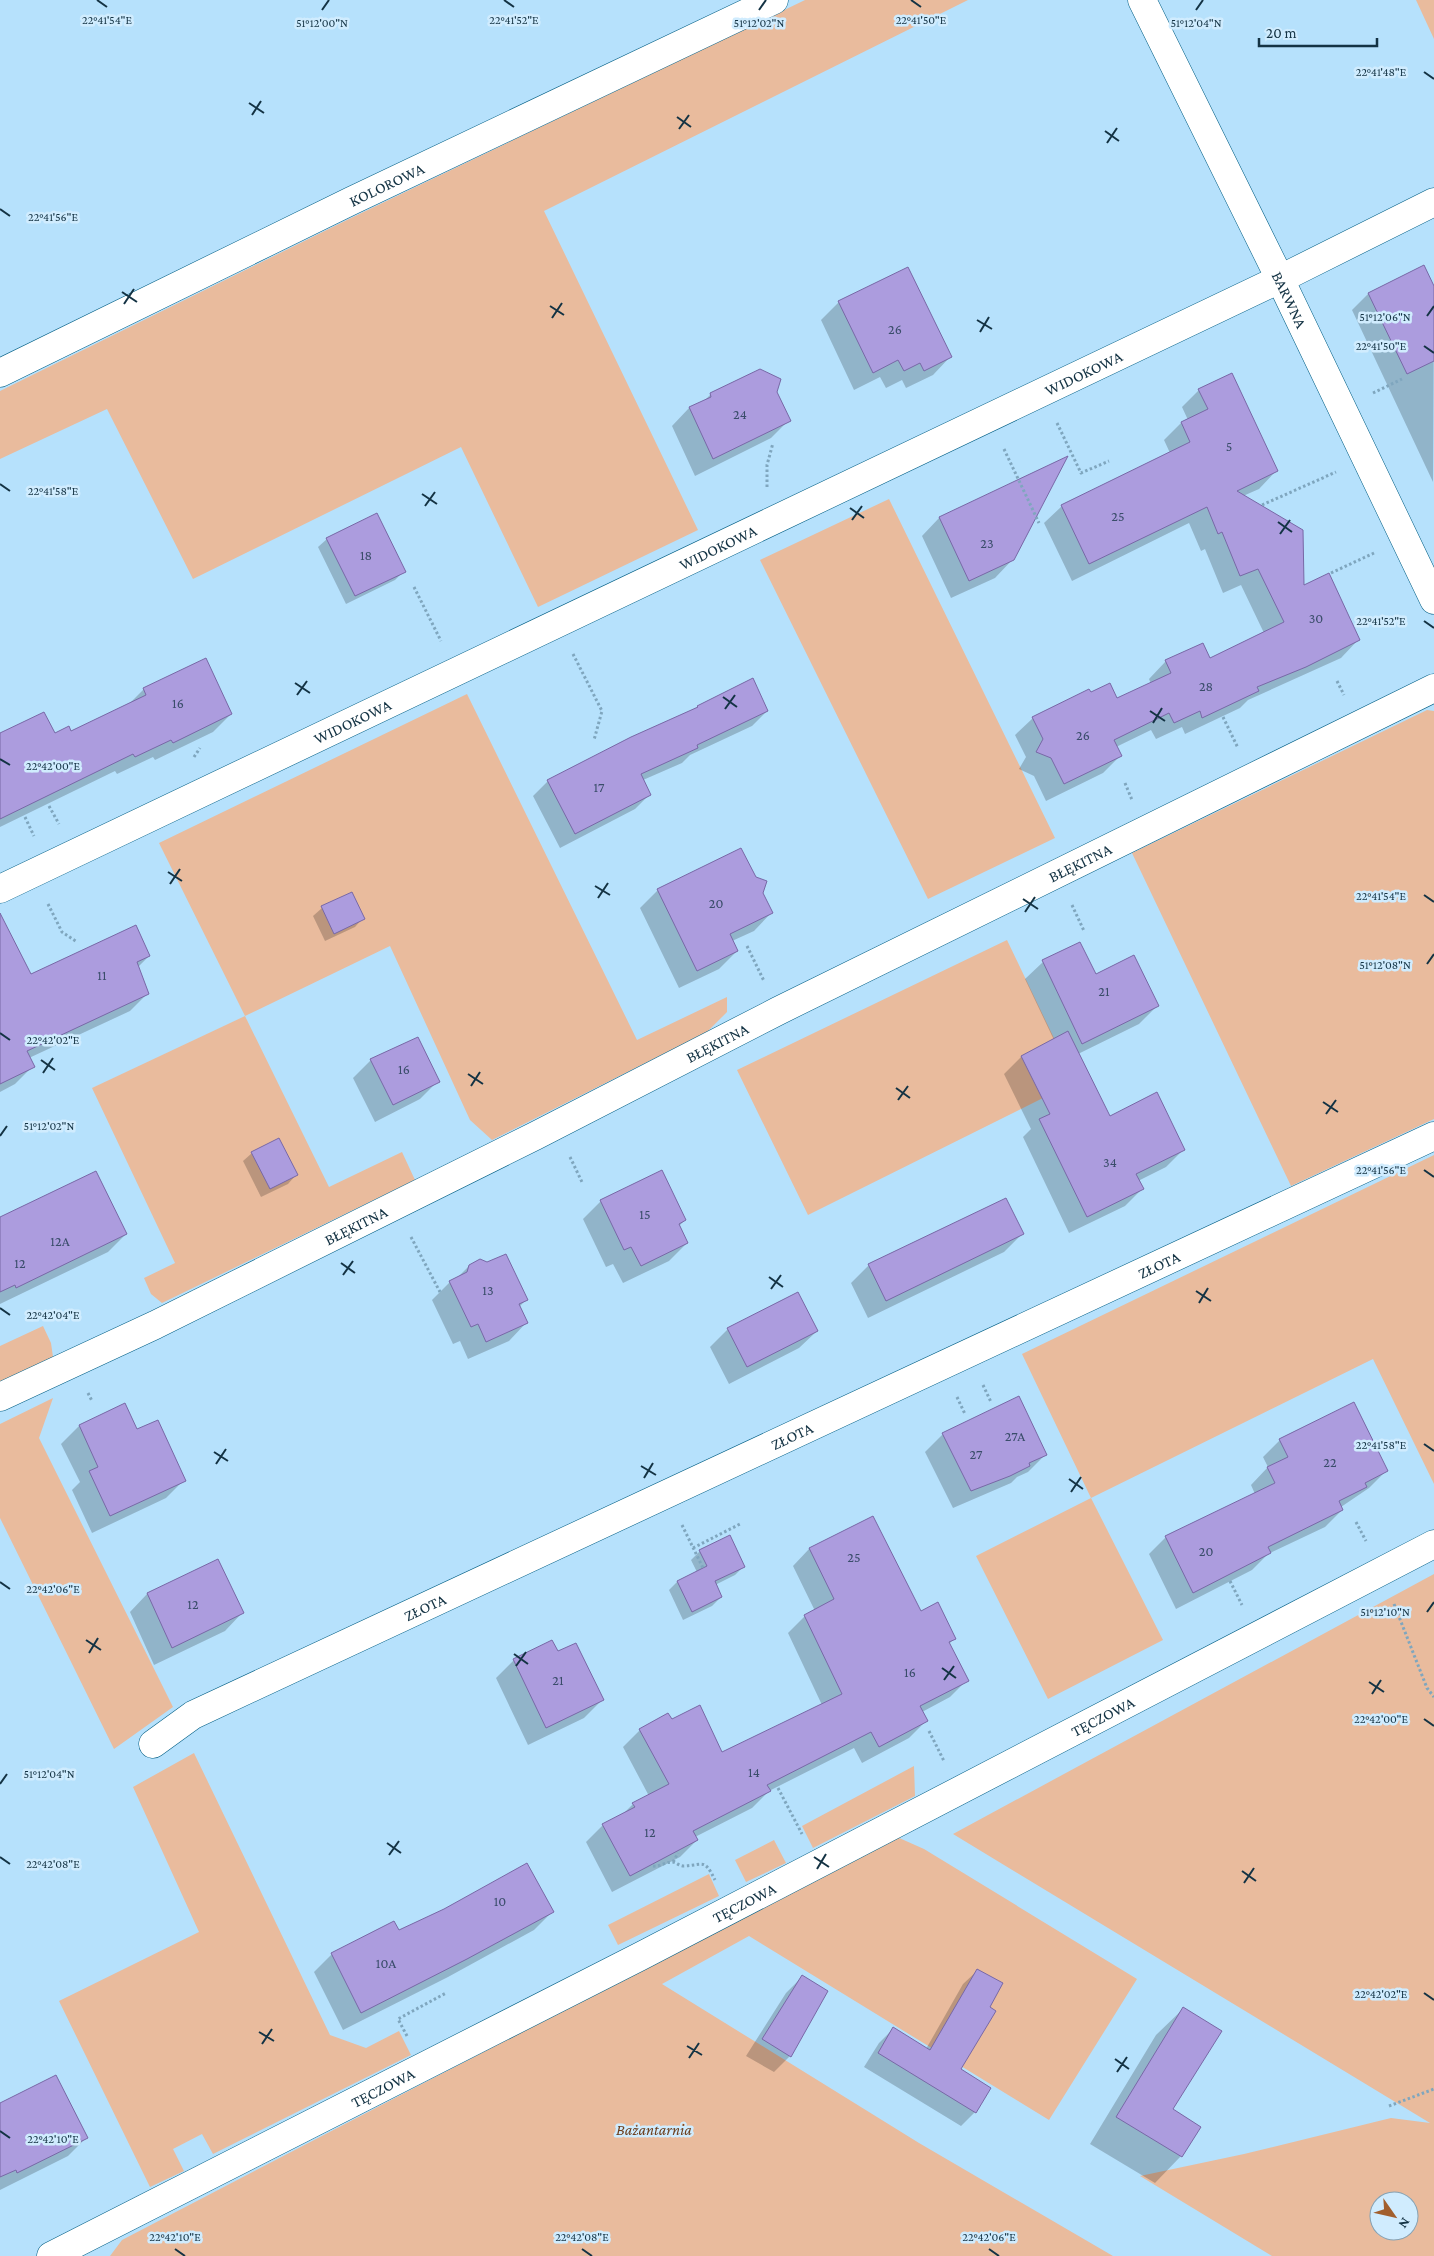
<svg xmlns="http://www.w3.org/2000/svg" width="1434" height="2256" font-family="'Crimson Pro',serif">
<rect width="100%" height="100%" fill="#b6e1fc"/>
<!-- green -->
<path fill="#e9bb9d" fill-rule="evenodd" d="M805,0H968L544,211L698,530L538,607L461,447L193,579L107,409L0,459V391L351,218Z
M1416,0H1434V39Z
M889,499L1055,838L928,899L760,560Z
M467,694L637,1040L727,997V1012L707,1032L492,1140L470,1120L390,946L245,1016L329,1187L402,1152L415,1180L162,1303L151,1294L144,1278L175,1263L92,1088L245,1016L159,843Z
M1427,710L1434,711V1119L1291,1186L1132,853Z
M1007,940L1075,1082L808,1215L737,1070Z
M1434,1155V1484L1373,1359L1091,1498L1163,1640L1048,1699L976,1556L1091,1498L1022,1354Z
M43,1326L51,1343L53,1357L0,1382V1346Z
M53,1398L39,1438L173,1707L114,1749L0,1518V1424Z
M1434,1574V2256H1272L1140,2176L1244,2154L1391,2118L1430,2123L953,1834ZM1379,2201H1409V2231H1379Z
M194,1753L330,2035L366,2048L399,2031L411,2055L213,2154L202,2134L173,2149L184,2171L150,2187L59,2001L199,1932L133,1787Z
M914,1766L915,1796L813,1848L802,1826Z
M897,1837L924,1849L1137,1979L1049,2120L749,1936L662,1984L919,2143L1113,2256H110L122,2240Z
M774,1840L786,1863L746,1882L735,1860Z
M709,1874L719,1896L618,1945L608,1925Z"/>
<!-- shadow -->
<path fill="#0003" d="M1423,267L1434,288L1433,482L1352,310L1368,294Z
M839,302L950,357L933,375L906,388L902,380L886,388L880,377L854,390L821,320Z
M1199,390L1276,471L1259,489L1243,496L1303,587L1358,640L1341,658L1248,700L1240,708L1185,734L1182,727L1156,739L1151,730L1116,747L1121,755L1103,773L1046,801L1034,776L1019,769L1026,757L1015,735L1033,718L1090,694L1117,700L1151,684L1149,679L1166,661L1210,660L1264,633L1241,585L1223,593L1205,549L1201,551L1189,523L1072,581L1044,523L1062,506L1170,453L1164,440L1181,423L1188,420L1182,407Z
M775,392L789,420L771,438L695,476L672,426L689,408L703,402L711,394Z
M1065,459L1013,559L995,578L951,598L922,536L939,518Z
M327,539L404,571L395,580L346,604L318,547Z
M752,680L767,711L752,726L690,755L682,763L643,780L650,794L635,809L560,848L533,796L548,781Z
M144,689L231,714L213,732L155,760L153,757L117,774L115,771L0,827V735H54L70,732L128,705Z
M658,890L762,894L771,913L754,931L732,941L737,951L719,969L679,988L640,908Z
M322,908L363,918L355,927L325,941L313,916Z
M0,936L30,976L149,956L138,967L148,993L130,1011L29,1058L33,1066L15,1084L0,1092Z
M1043,962L1095,976L1157,1006L1139,1024L1078,1054L1109,1117L1183,1150L1166,1167L1138,1181L1142,1189L1125,1206L1069,1233L1023,1137L1031,1129L1004,1074L1021,1057L1054,1040L1025,979Z
M371,1060L438,1081L420,1099L375,1122L353,1078Z
M252,1153L296,1175L288,1184L261,1197L243,1161Z
M661,1172L685,1220L679,1226L687,1243L669,1261L623,1283L613,1264L606,1267L583,1219L601,1201Z
M0,1218L126,1234L108,1252L0,1304Z
M1022,1234L1004,1252L868,1318L851,1283L869,1265Z
M469,1266L526,1300L519,1307L526,1323L509,1341L468,1359L460,1341L453,1344L432,1300L450,1282L458,1277Z
M728,1329L817,1331L799,1348L729,1384L710,1347Z
M124,1405L136,1431L184,1480L166,1498L92,1533L72,1490L80,1482L61,1444L79,1426Z
M943,1434L1046,1454L1028,1472L1017,1477L1011,1483L953,1508L925,1452Z
M1280,1440L1386,1471L1369,1488L1341,1507L1342,1510L1325,1527L1268,1554L1252,1570L1176,1609L1149,1554L1166,1537L1255,1494L1251,1485L1268,1467L1263,1457Z
M872,1518L920,1613L955,1638L949,1644L967,1680L950,1697L922,1712L926,1721L909,1738L862,1763L854,1748L769,1791L752,1808L695,1837L697,1840L680,1857L612,1892L586,1842L603,1825L621,1816L633,1804L649,1796L623,1747L640,1730L671,1720L721,1754L822,1705L788,1633L805,1616L815,1611L793,1566L809,1549Z
M700,1551L744,1566L735,1575L715,1585L721,1597L712,1606L683,1620L669,1590L677,1582L697,1572L691,1560Z
M218,1561L242,1613L225,1631L154,1665L130,1612L147,1594Z
M558,1653L602,1700L584,1718L528,1745L496,1678L514,1660Z
M552,1912L534,1930L448,1977L343,2030L314,1972L332,1954L398,1932Z
M978,1970L959,2070L975,2112L961,2126L864,2067L879,2043L893,2029L926,2049L963,1984Z
M802,1977L790,2056L774,2072L746,2056L786,1993Z
M1183,2009L1172,2110L1181,2156L1155,2183L1090,2144L1156,2035Z
M0,2105L86,2138L68,2156L0,2190Z"/>
<!-- building -->
<path fill="#ac9cde" stroke="#7868a6" d="M1424,265L1434,286V361L1407,374L1368,293Z
M908,267L952,357L924,371L920,363L904,371L898,360L873,373L838,301Z
M760,369L781,379L777,392L791,421L713,459L689,407L711,397L710,393Z
M1232,373L1278,471L1237,491L1303,530L1304,585L1329,573L1360,640L1306,667L1257,687L1259,691L1202,718L1200,711L1174,723L1169,713L1114,740L1122,756L1064,784L1051,758L1036,752L1043,739L1032,717L1089,689L1091,692L1110,683L1117,698L1171,673L1165,660L1203,643L1210,658L1284,622L1258,569L1240,576L1222,532L1218,534L1207,507L1089,564L1061,505L1190,442L1181,422L1208,409L1198,389Z
M1068,456L1014,560L969,581L939,517Z
M377,513L406,572L355,596L326,538Z
M206,658L232,714L173,743L171,740L135,757L133,754L0,819V733L44,712L55,733L69,726L71,731L146,695L143,688Z
M753,678L768,711L697,745L698,748L641,774L651,795L575,834L547,780L631,737L698,707L697,706Z
M741,848L756,877L767,881L763,893L773,913L730,934L738,951L697,971L657,889Z
M352,892L365,919L334,934L321,906Z
M0,913L31,974L136,925L150,956L137,962L149,994L27,1051L35,1067L0,1084Z
M1080,942L1096,974L1134,955L1159,1006L1082,1044L1042,960Z
M1068,1031L1110,1116L1157,1092L1185,1150L1136,1174L1144,1189L1087,1217L1039,1119L1050,1114L1021,1056Z
M418,1037L440,1082L393,1105L370,1059Z
M279,1138L298,1175L270,1189L251,1152Z
M662,1170L686,1220L679,1224L688,1243L641,1266L631,1247L624,1250L600,1200Z
M96,1171L127,1234L16,1288L15,1285L0,1292V1217Z
M1006,1198L1024,1234L886,1301L868,1264Z
M506,1254L528,1300L519,1304L528,1323L486,1342L478,1324L471,1327L449,1281L467,1272L469,1265L480,1259L487,1262Z
M798,1292L818,1331L747,1367L727,1328Z
M1019,1396L1047,1455L1029,1463L1030,1466L1010,1476L971,1491L942,1433Z
M1354,1402L1388,1471L1365,1483L1367,1487L1339,1501L1343,1510L1268,1547L1271,1553L1193,1593L1165,1536L1275,1483L1267,1467L1288,1457L1279,1439Z
M125,1403L137,1429L158,1420L186,1481L110,1516L89,1471L98,1467L79,1425Z
M873,1516L921,1611L938,1602L956,1639L949,1642L969,1681L920,1706L928,1721L879,1747L871,1732L767,1785L771,1791L693,1831L698,1840L630,1876L602,1824L635,1807L632,1803L669,1784L639,1729L668,1713L672,1719L700,1705L722,1752L842,1694L804,1615L834,1599L809,1548Z
M730,1535L745,1567L715,1581L722,1597L692,1612L677,1581L707,1566L699,1550Z
M218,1559L244,1613L172,1648L147,1593Z
M552,1640L558,1651L576,1643L604,1700L546,1728L513,1659Z
M527,1863L554,1912L467,1959L361,2013L331,1953L394,1921L399,1930L444,1909Z
M977,1969L1003,1983L990,2007L996,2011L961,2069L991,2088L976,2113L878,2053L893,2027L930,2050Z
M802,1975L828,1991L791,2057L762,2039Z
M1183,2007L1222,2031L1173,2109L1201,2127L1182,2157L1116,2117Z
M56,2075L88,2138L17,2173L16,2170L0,2177V2103Z"/>
<g fill="none" stroke-linecap="round" stroke-linejoin="round">
<defs>
<g id="street">
<path id="s1" d="M1142,0L1280,279L1434,600"/>
<path id="s2" d="M0,373L351,201L774,0"/>
<path id="s3" d="M0,889L1280,279L1434,202"/>
<path id="s4" d="M0,1397L155,1325L535,1136L778,1011L1434,688"/>
<path id="s5" d="M153,1744L193,1715L1434,1136"/>
<path id="s6" d="M51,2256L639,1957L1434,1544"/>
</g>
</defs>
<!-- street casing -->
<use href="#street" stroke="#005e84" stroke-width="29"/>
<!-- path -->
<path stroke="#7fa6be" stroke-width="3" stroke-dasharray="2.5 2.5" stroke-linecap="butt" d="M1373,393L1402,379
M1057,423L1081,473L1109,461
M1004,449L1039,523
M767,487V465L773,443
M1262,505L1336,472
M1331,573L1374,553
M414,587L441,641
M573,654L602,711L594,740
M1337,681L1344,695
M1223,717L1238,748
M194,757L200,748
M1125,783L1132,800
M49,806L59,824
M25,817L34,836
M48,904L62,932L77,942
M1072,905L1084,931
M747,946L764,981
M570,1157L582,1182
M411,1237L440,1292
M983,1385L991,1402
M88,1393L92,1401
M957,1397L965,1414
M1356,1522L1366,1541
M682,1525L703,1568
M693,1548L742,1523
M1230,1581L1242,1605
M1394,1604L1427,1688L1434,1697
M929,1731L944,1761
M778,1788L802,1834
M673,1862L678,1853
M653,1866C660,1867 665,1862 672,1862C676,1862 679,1866 684,1866C704,1865 704,1858 715,1880
M407,2036L398,2019L446,1993
M1389,2106L1434,2089"/>
<!-- street -->
<use href="#street" stroke="#fff" stroke-width="28"/>
</g>
<!-- ticks -->
<path fill="none" stroke="#143344" stroke-width="2" d="M97,0L107,7M504,0L514,7M911,0L921,7M322,10L329,0M759,10L766,0M1196,10L1203,0M1424,72L1434,79M249,103L264,113M252,115L261,101M677,117L691,127M679,129L689,115M1105,131L1119,141M1107,143L1117,128M0,209L10,216M122,292L137,302M124,304L134,289M550,306L564,315M1427,316L1434,306M552,318L562,303M977,320L992,329M980,332L989,317M1424,346L1434,353M0,484L10,491M422,494L437,504M425,506L435,492M850,508L864,518M852,520L862,506M1278,522L1292,532M1280,534L1290,520M1424,621L1434,628M295,683L310,693M297,695L307,681M723,697L737,707M725,709L735,695M1150,711L1165,721M1153,723L1162,708M0,759L10,765M168,872L182,881M170,884L180,869M595,886L610,895M1424,895L1434,902M598,898L608,883M1023,899L1038,909M1025,912L1035,897M1427,964L1434,954M0,1033L10,1040M41,1060L55,1070M43,1073L53,1058M468,1074L483,1084M471,1086L480,1072M896,1088L910,1098M898,1100L908,1086M1323,1102L1338,1112M1326,1114L1336,1100M0,1136L7,1126M1424,1170L1434,1177M341,1263L355,1273M343,1275L353,1261M769,1277L783,1287M771,1289L781,1275M1196,1291L1211,1301M1199,1303L1208,1288M0,1308L10,1315M1424,1444L1434,1451M214,1452L228,1461M216,1464L226,1449M641,1466L656,1475M644,1478L653,1463M1069,1479L1083,1489M1071,1492L1081,1477M0,1582L10,1589M1427,1612L1434,1602M86,1640L101,1650M89,1653L98,1638M514,1654L528,1664M516,1666L526,1652M942,1668L956,1678M944,1680L954,1666M1369,1682L1384,1692M1372,1694L1381,1680M1424,1719L1434,1726M0,1784L7,1774M387,1843L401,1853M389,1855L399,1841M0,1857L10,1864M814,1857L829,1867M817,1869L826,1854M1242,1871L1256,1881M1244,1883L1254,1868M1424,1993L1434,2000M259,2032L274,2041M262,2044L272,2029M687,2046L702,2055M689,2058L699,2043M1115,2059L1129,2069M1117,2072L1127,2057M0,2131L10,2138M175,2249L185,2256M582,2249L592,2256M989,2249L999,2256"/>
<g text-anchor="middle" dominant-baseline="central" stroke-width="5" stroke-linejoin="round" paint-order="stroke">
<!-- number labels -->
<g font-size="14" fill="#3a4d6a">
<text x="895" y="329">26</text>
<text x="740" y="414">24</text>
<text x="1229" y="446">5</text>
<text x="1118" y="516">25</text>
<text x="987" y="543">23</text>
<text x="366" y="555">18</text>
<text x="1316" y="618">30</text>
<text x="1206" y="686">28</text>
<text x="178" y="703">16</text>
<text x="1083" y="735">26</text>
<text x="599" y="787">17</text>
<text x="716" y="903">20</text>
<text x="102" y="975">11</text>
<text x="1104" y="991">21</text>
<text x="404" y="1069">16</text>
<text x="1110" y="1162">34</text>
<text x="645" y="1214">15</text>
<text x="60" y="1241">12A</text>
<text x="20" y="1263">12</text>
<text x="488" y="1290">13</text>
<text x="1015" y="1436">27A</text>
<text x="976" y="1454">27</text>
<text x="1330" y="1462">22</text>
<text x="1206" y="1551">20</text>
<text x="854" y="1557">25</text>
<text x="193" y="1604">12</text>
<text x="910" y="1672">16</text>
<text x="558" y="1680">21</text>
<text x="754" y="1772">14</text>
<text x="650" y="1832">12</text>
<text x="500" y="1901">10</text>
<text x="386" y="1963">10A</text>
</g>
<!-- street labels -->
<g font-size="16" fill="#143344" stroke="#d0ecfe">
<text stroke="none"><textPath href="#s2" startOffset="430">KOLOROWA</textPath></text>
<text stroke="none"><textPath href="#s1" startOffset="334">BARWNA</textPath></text>
<text stroke="none"><textPath href="#s3" startOffset="1200">WIDOKOWA</textPath></text>
<text stroke="none"><textPath href="#s3" startOffset="795">WIDOKOWA</textPath></text>
<text stroke="none"><textPath href="#s3" startOffset="390">WIDOKOWA</textPath></text>
<text stroke="none"><textPath href="#s4" startOffset="1205">BŁĘKITNA</textPath></text>
<text stroke="none"><textPath href="#s4" startOffset="800">BŁĘKITNA</textPath></text>
<text stroke="none"><textPath href="#s4" startOffset="395">BŁĘKITNA</textPath></text>
<text stroke="none"><textPath href="#s5" startOffset="1115">ZŁOTA</textPath></text>
<text stroke="none"><textPath href="#s5" startOffset="710">ZŁOTA</textPath></text>
<text stroke="none"><textPath href="#s5" startOffset="305">ZŁOTA</textPath></text>
<text stroke="none"><textPath href="#s6" startOffset="1182">TĘCZOWA</textPath></text>
<text stroke="none"><textPath href="#s6" startOffset="778">TĘCZOWA</textPath></text>
<text stroke="none"><textPath href="#s6" startOffset="372">TĘCZOWA</textPath></text>
</g>
<!-- park labels -->
<g font-size="16" font-style="italic" fill="#6c3e1c" stroke="#d0ecfe">
<text x="654" y="2129">Bażantarnia</text>
</g>
</g>
<g font-size="12" text-anchor="middle" fill="#143344" stroke="#d0ecfe" stroke-width="5" stroke-linejoin="round" paint-order="stroke">
<text x="921" y="24">22°41'50"E</text>
<text x="107" y="24">22°41'54"E</text>
<text x="514" y="24">22°41'52"E</text>
<text x="322" y="27">51°12'00"N</text>
<text x="759" y="27">51°12'02"N</text>
<text x="1196" y="27">51°12'04"N</text>
<text x="1381" y="76">22°41'48"E</text>
<text x="53" y="221">22°41'56"E</text>
<text x="1385" y="321">51°12'06"N</text>
<text x="1381" y="350">22°41'50"E</text>
<text x="53" y="495">22°41'58"E</text>
<text x="1381" y="625">22°41'52"E</text>
<text x="53" y="770">22°42'00"E</text>
<text x="1381" y="900">22°41'54"E</text>
<text x="1385" y="969">51°12'08"N</text>
<text x="53" y="1044">22°42'02"E</text>
<text x="49" y="1130">51°12'02"N</text>
<text x="1381" y="1174">22°41'56"E</text>
<text x="53" y="1319">22°42'04"E</text>
<text x="1381" y="1449">22°41'58"E</text>
<text x="53" y="1593">22°42'06"E</text>
<text x="1385" y="1616">51°12'10"N</text>
<text x="1381" y="1723">22°42'00"E</text>
<text x="49" y="1778">51°12'04"N</text>
<text x="53" y="1868">22°42'08"E</text>
<text x="1381" y="1998">22°42'02"E</text>
<text x="53" y="2143">22°42'10"E</text>
<text x="175" y="2241">22°42'10"E</text>
<text x="582" y="2241">22°42'08"E</text>
<text x="989" y="2241">22°42'06"E</text>
</g>
<!-- north arrow -->
<g transform="translate(1394 2216) rotate(124)"><circle r="24" fill="#d0ecfe" stroke="#85a2b4"/>
<path d="M0-4L9 19L0 12L-9 19Z" fill="#a25f2d"/>
<text y="-8" font-size="14" font-weight="bold" text-anchor="middle" fill="#143344">N</text>
</g>
<!-- scale -->
<path d="M1259 38v8h118v-8" fill="none" stroke="#143344" stroke-width="2.5"/>
<text x="1266" y="38" font-size="15" fill="#143344" stroke="#d0ecfe" stroke-width="4" paint-order="stroke">20 m</text>
</svg>
